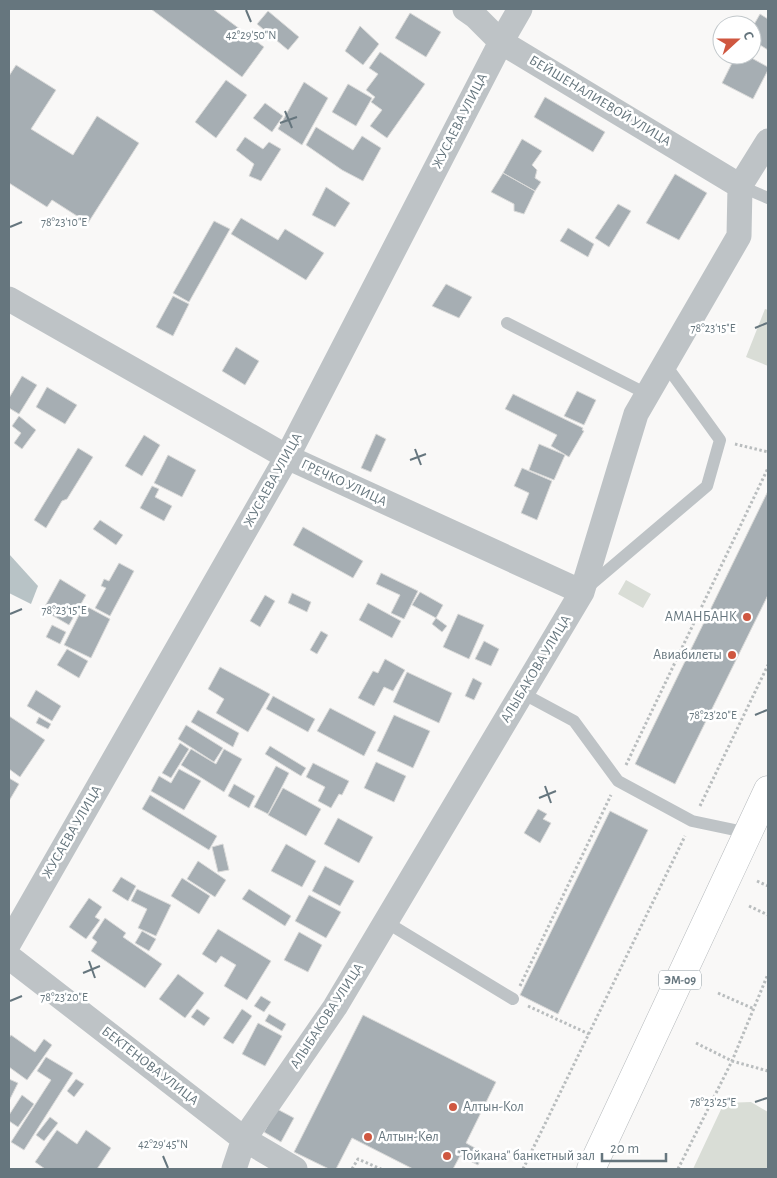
<svg xmlns="http://www.w3.org/2000/svg" width="777" height="1178" font-family="'Alegreya Sans',sans-serif">
<rect width="100%" height="100%" fill="#f9f8f7"/>
<!-- green -->
<path fill="#d9ddd6" d="M765,309L768,310V366L746,357Z
M626,580L651,594L643,608L618,594Z
M751,1102L768,1112V1169H693L724,1103Z"/>
<!-- water -->
<path fill="#b8c3c6" d="M9,554L38,586L31,604L9,593Z"/>
<!-- building -->
<path fill="#a6aeb3" stroke="#dadad9" d="M151,9H213L264,47L242,77Z
M268,11L299,37L288,50L257,24Z
M410,13L441,32L426,57L395,38Z
M760,14L768,19V50L752,40V28Z
M360,26L379,44L363,65L345,51Z
M380,52L425,84L387,138L370,126L382,110L371,102L375,97L366,90L378,74L369,68Z
M736,55H746L768,67V70L753,99L722,83Z
M16,65L56,90L31,129L73,155L97,116L139,143L88,223L52,200L47,207L9,183V76Z
M226,80L247,95L216,138L195,122Z
M304,82L328,98L302,145L278,129Z
M348,84L372,98L356,126L332,112Z
M545,97L605,132L593,152L534,117Z
M265,103L283,116L272,132L253,118Z
M316,127L353,150L362,136L381,148L363,181L342,170L306,145Z
M245,137L263,149L269,142L281,149L261,181L249,176L254,164L236,150Z
M522,139L542,151L532,165L537,170L535,178L541,182L535,191L503,173Z
M503,173L535,191L524,214L514,211V204L491,192Z
M675,174L707,193L679,240L646,223Z
M326,187L350,203L335,227L312,215Z
M618,204L631,211L609,247L595,238Z
M241,218L278,240L285,229L324,253L306,280L231,234Z
M214,221L230,229L189,302L173,293Z
M568,228L594,244L588,257L560,241Z
M446,284L472,297L459,318L432,306Z
M173,296L189,304L173,336L156,327Z
M236,347L259,361L245,385L222,371Z
M22,376L37,385L19,414L9,408V398Z
M47,387L77,405L65,424L36,407Z
M577,391L596,400L584,425L564,416Z
M513,394L583,428L582,430L584,431L569,457L551,446L557,435L505,409Z
M19,416L36,430L22,449L14,443L21,433L12,426Z
M376,434L386,439L371,472L361,468Z
M144,435L160,445L142,476L125,466Z
M539,444L565,455L554,480L529,470Z
M78,448L93,457L67,499L62,501L46,528L34,520Z
M168,455L196,470L182,497L154,483Z
M522,468L552,481L537,520L521,513L529,493L514,486Z
M152,486L159,489L155,497L172,506L164,521L140,508Z
M768,491V595L675,784L635,764Z
M100,520L123,535L116,545L93,529Z
M303,527L363,561L353,578L293,545Z
M119,563L134,571L110,616L95,608L106,588L101,586L104,579L109,581Z
M381,573L418,591L404,619L391,613L400,595L376,584Z
M60,579L86,595L69,625L43,610Z
M420,592L443,605L436,618L412,605Z
M292,593L311,602L307,612L288,603Z
M265,595L275,601L260,627L250,621Z
M368,603L401,621L392,638L359,620Z
M84,605L110,619L91,658L64,645Z
M458,614L484,625L469,659L443,647Z
M436,618L447,626L442,632L432,624Z
M52,625L66,632L60,644L46,637Z
M321,631L328,635L317,654L310,650Z
M484,641L499,649L491,666L475,659Z
M67,649L88,661L79,678L57,665Z
M385,659L405,670L393,691L384,687L374,706L358,698L373,671L378,673Z
M220,667L270,694L248,732L216,713L224,699L208,689Z
M407,672L452,693L439,723L393,702Z
M473,678L482,683L474,700L465,696Z
M36,690L61,706L52,721L27,706Z
M273,696L315,719L308,732L266,709Z
M330,708L376,732L364,756L317,731Z
M198,710L239,733L233,747L191,722Z
M394,715L430,731L413,768L377,751Z
M9,716L45,740L20,777L9,769Z
M39,717L51,724L48,729L36,723Z
M186,725L223,748L214,762L178,739Z
M180,743L189,749L171,778L162,773Z
M270,746L306,768L301,776L265,754Z
M191,749L216,764L224,749L242,759L224,792L181,765Z
M376,762L406,776L394,802L364,788Z
M313,763L349,781L342,795L339,794L331,808L318,801L325,787L306,777Z
M276,766L289,773L268,814L254,807Z
M179,769L201,781L184,810L151,791L159,776L171,783Z
M9,778L19,784L9,801Z
M234,784L255,796L249,808L228,796Z
M283,788L321,809L306,836L268,815Z
M150,795L217,836L209,850L142,809Z
M538,809L547,814L543,819L551,823L540,843L524,833Z
M610,811L648,830L558,1014L520,995Z
M338,818L373,837L359,863L324,844Z
M223,844L229,870L218,872L212,847Z
M286,844L316,861L302,887L271,871Z
M198,861L226,880L215,897L187,879Z
M325,866L354,881L340,906L312,891Z
M121,877L136,886L128,901L112,891Z
M182,878L210,896L199,914L171,896Z
M137,889L171,905L156,936L138,928L147,909L131,901Z
M249,889L291,916L285,926L242,899Z
M309,895L341,912L326,938L295,921Z
M89,898L102,907L95,917L100,920L86,939L69,927Z
M105,918L126,933L123,937L162,964L145,988L91,951L97,942L92,938Z
M218,929L271,961L247,1000L224,986L236,965L221,956L216,963L202,954Z
M142,931L156,939L149,951L135,943Z
M299,932L322,945L308,972L284,960Z
M178,974L204,993L185,1018L159,999Z
M261,996L271,1002L264,1012L254,1006Z
M197,1009L210,1018L204,1026L191,1017Z
M242,1009L252,1016L233,1044L223,1038Z
M269,1014L286,1024L282,1031L265,1021Z
M363,1015L496,1082L466,1143L484,1153L478,1165L460,1156L453,1169H413L352,1138L336,1169H329L294,1152Z
M258,1023L282,1036L265,1066L242,1054Z
M11,1035L35,1052L44,1039L52,1045L27,1080L9,1067V1038Z
M46,1057L73,1073L24,1150L11,1142L51,1080L37,1071Z
M9,1079L18,1083L9,1101Z
M76,1079L84,1084L74,1097L67,1091Z
M22,1095L34,1104L18,1127L9,1121V1115Z
M277,1109L294,1118L281,1142L264,1132Z
M50,1117L58,1123L44,1141L36,1135Z
M57,1130L77,1144L86,1130L111,1148L97,1169H45L35,1162Z"/>
<g fill="none" stroke-linecap="round" stroke-linejoin="round">
<defs>
<path id="trunk" d="M591,1169L768,790"/>
</defs>
<!-- trunk casing -->
<use href="#trunk" stroke="#b4b8bb" stroke-width="29"/>
<!-- path -->
<path stroke="#b9bdbe" stroke-width="3" stroke-dasharray="2.5 2.5" stroke-linecap="butt" d="M735,444L768,452
M626,765L768,468
M700,806L768,665
M757,881L768,886
M749,906L768,915
M520,986L611,795
M718,993L754,1009
M528,1006L589,1034
M696,1043L732,1061L768,1071
M352,1169L358,1159L381,1169
M523,1169L685,836
M678,1169L732,1061L768,974"/>
<!-- service -->
<path stroke="#bec3c6" stroke-width="12" d="M740,186L768,198
M507,323L647,394
M588,587L707,486L720,440L665,364
M522,693L574,721L618,781L692,821L749,833
M386,922L513,999"/>
<!-- minor -->
<path stroke="#bec3c6" stroke-width="25" d="M465,9L475,16L501,42L740,186
M9,299L287,457L582,592
M9,943L287,457L501,42L520,9
M9,957L244,1139L295,1169
M234,1169L244,1139L335,1007L582,592L636,414L739,236L740,186L768,141"/>
<!-- trunk -->
<use href="#trunk" stroke="#fff" stroke-width="28"/>
</g>
<!-- ticks -->
<path fill="none" stroke="#66767e" stroke-width="2" d="M246,10L251,22M285,111L292,128M280,123L297,117M10,227L22,222M755,328L767,323M415,449L421,465M410,460L426,454M10,614L22,609M755,715L767,710M545,786L551,803M539,798L556,791M89,961L95,978M83,973L100,966M10,1001L22,996M755,1102L767,1098M163,1156L168,1168"/>
<!-- markers -->
<g fill="#cf5740" stroke="#fff" stroke-width="2">
<circle cx="747" cy="617" r="5"/>
<circle cx="732" cy="655" r="5"/>
<circle cx="453" cy="1107" r="5"/>
<circle cx="368" cy="1137" r="5"/>
<circle cx="447" cy="1156" r="5"/>
</g>
<g text-anchor="middle" dominant-baseline="central" stroke-width="5" stroke-linejoin="round" paint-order="stroke">
<!-- shield labels -->
<rect fill="#fff" stroke="#949fa5" stroke-width="1" x="659" y="970.5" width="42" height="19" rx="4"/>
<g font-size="12" font-weight="bold" fill="#66767e">
<text x="680" y="980">ЭМ-09</text>
</g>
<!-- street labels -->
<g font-size="14" fill="#66767e" stroke="#fff">
<text transform="translate(600 101) rotate(31)">БЕЙШЕНАЛИЕВОЙ УЛИЦА</text>
<text transform="translate(460 121) rotate(-63)">ЖУСАЕВА УЛИЦА</text>
<text transform="translate(273 480) rotate(-61)">ЖУСАЕВА УЛИЦА</text>
<text transform="translate(344 483) rotate(25)">ГРЕЧКО УЛИЦА</text>
<text transform="translate(536 669) rotate(-59)">АЛЫБАКОВА УЛИЦА</text>
<text transform="translate(72 832) rotate(-60)">ЖУСАЕВА УЛИЦА</text>
<text transform="translate(327 1016) rotate(-57)">АЛЫБАКОВА УЛИЦА</text>
<text transform="translate(150 1066) rotate(38)">БЕКТЕНОВА УЛИЦА</text>
</g>
<!-- poi labels -->
<g font-size="14" fill="#66767e" stroke="#fff" text-anchor="start">
<text x="737" y="617" text-anchor="end">АМАНБАНК</text>
<text x="722" y="655" text-anchor="end">Авиабилеты</text>
<text x="463" y="1107">Алтын-Кол</text>
<text x="378" y="1137">Алтын-Көл</text>
<text x="457" y="1156">"Тойкана" банкетный зал</text>
</g>
</g>
<g font-size="12" text-anchor="middle" fill="#66767e" stroke="#fff" stroke-width="5" stroke-linejoin="round" paint-order="stroke">
<text x="251" y="39">42°29'50"N</text>
<text x="64" y="226">78°23'10"E</text>
<text x="713" y="332">78°23'15"E</text>
<text x="64" y="614">78°23'15"E</text>
<text x="713" y="719">78°23'20"E</text>
<text x="64" y="1001">78°23'20"E</text>
<text x="713" y="1106">78°23'25"E</text>
<text x="163" y="1148">42°29'45"N</text>
</g>
<!-- border -->
<rect width="777" height="1178" fill="none" stroke="#66767e" stroke-width="20"/>
<!-- north arrow -->
<g transform="translate(737 40) rotate(69)"><circle r="24" fill="#ffffff" stroke="#c2c8cb"/>
<path d="M0-4L9 19L0 12L-9 19Z" fill="#cf5740"/>
<text y="-8" font-size="14" font-weight="bold" text-anchor="middle" fill="#66767e">С</text>
</g>
<!-- scale -->
<path d="M602 1153v8h64v-8" fill="none" stroke="#66767e" stroke-width="2.5"/>
<text x="610" y="1153" font-size="15" fill="#66767e" stroke="#ffffff" stroke-width="4" paint-order="stroke">20 m</text>
</svg>
